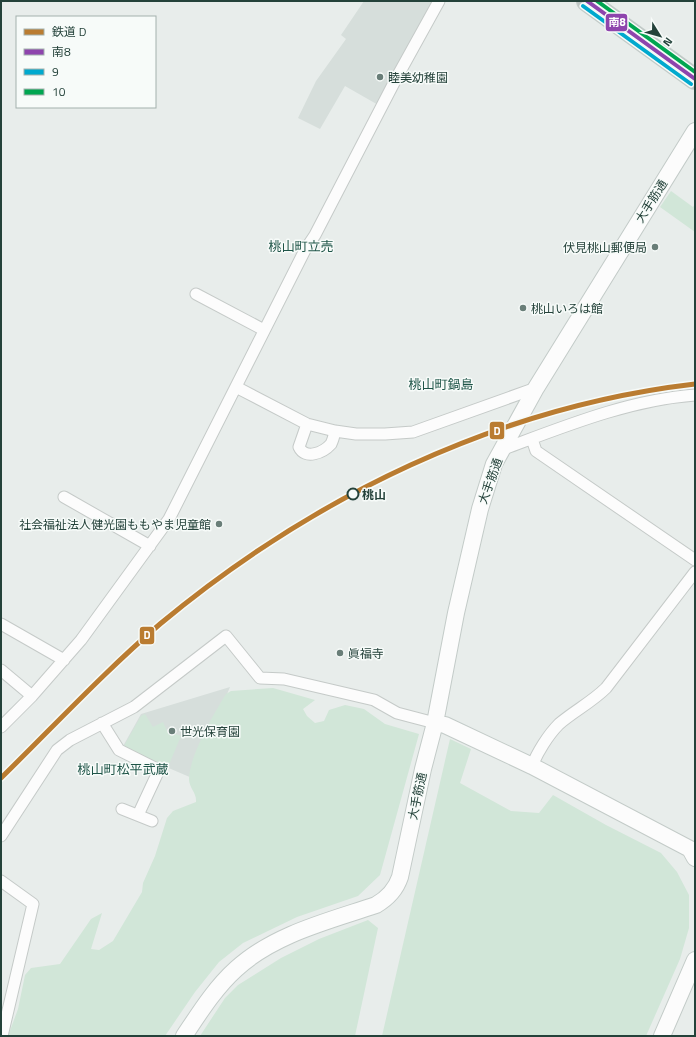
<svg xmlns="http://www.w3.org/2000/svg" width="696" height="1037" font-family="'Titillium Web','Noto Sans JP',sans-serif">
<rect width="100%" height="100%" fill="#e8edeb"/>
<!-- built -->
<path fill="#d6dedb" d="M364,1H432L435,3L380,106L345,86L320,129L298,118L316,81L346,39L341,35Z
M230,687L192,778L122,748L141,714Z"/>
<!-- green -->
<path fill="#d1e6d8" d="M671,191L693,207L695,204V232L660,207Z
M273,688L315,700L303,709L307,716L315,723L324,721L329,710L345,705L364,709L385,724L419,734L380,875L358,896L297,917L243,943L219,962L195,992L165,1036H8L18,1009L25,975L31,968L60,964L91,919L102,913L91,949L99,950L113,941L142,892L143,883L155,856L167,818L173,811L196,802C197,793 189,788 189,779C189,757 214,713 226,694L231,691Z
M145,714L153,727L163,722L167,731L181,736L168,767L126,749L124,746L141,716Z
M450,739L471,749L460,783L511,811L539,813L553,795L606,825L661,853L677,872L689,895V928L680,959L646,1036H382Z
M368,920L378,928L355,1036H200L225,998L238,985L281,958L319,939Z"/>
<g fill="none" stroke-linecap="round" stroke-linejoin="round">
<defs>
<path id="street" d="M196,294L264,330
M236,387L307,424L335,431L356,434H385L413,432L536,388
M307,424L299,447C305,460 323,453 331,444C333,440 334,436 335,431
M532,439L536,451L695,560
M501,450C563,427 628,400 695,395
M64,497L150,546
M1,624L64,660
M1,670L32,696
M102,723L119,750L159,770L138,815
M1,727L32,696L81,640L169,519L305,250L315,235L397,77L439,1
M532,766C537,753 548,735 559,724C574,711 592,702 606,688L695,572
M122,809L152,821
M1,836L57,750L70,740L134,707L226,636L260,678L284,679L374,700L397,713L435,723
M1,881L33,904L2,1036"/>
<path id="secondary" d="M435,723L445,725L532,766L690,849L695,858
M184,1036C200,1012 215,988 236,969C274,934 329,921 376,905C388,898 396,889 400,877L423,769L435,723L456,613L480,509L494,464L536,388L695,131
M662,1036L695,960"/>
<path id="highway" d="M587,1L695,79"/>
</defs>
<!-- street casing -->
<use href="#street" stroke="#c5cac8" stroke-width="13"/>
<!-- secondary casing -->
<use href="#secondary" stroke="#c3cbc8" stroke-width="18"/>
<!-- highway casing -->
<use href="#highway" stroke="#c3ccc9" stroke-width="22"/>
<!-- street -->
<use href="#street" stroke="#fcfcfc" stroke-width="11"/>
<!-- secondary -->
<use href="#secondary" stroke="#fcfcfc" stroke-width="16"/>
<!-- highway -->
<use href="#highway" stroke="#bcc4c2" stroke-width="20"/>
<defs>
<path id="bus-1" d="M587,1L695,79"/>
<path id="bus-2" d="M583,6L691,84"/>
<path id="bus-3" d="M597,1L695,72"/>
</defs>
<!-- bus-1 casing -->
<use href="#bus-1" stroke="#f7fbf9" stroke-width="7"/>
<!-- bus-2 casing -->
<use href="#bus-2" stroke="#f7fbf9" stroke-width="7"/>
<!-- bus-3 casing -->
<use href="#bus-3" stroke="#f7fbf9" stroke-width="7"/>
<!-- bus-1 -->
<use href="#bus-1" stroke="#8e44ad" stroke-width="4"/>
<!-- bus-2 -->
<use href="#bus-2" stroke="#00a9ce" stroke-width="4"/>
<!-- bus-3 -->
<use href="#bus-3" stroke="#00a651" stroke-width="4"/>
<defs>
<path id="rail-1" d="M1,778C54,726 104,672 160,624C313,497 497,407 695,384"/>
</defs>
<!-- rail-1 casing -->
<use href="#rail-1" stroke="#f7fbf9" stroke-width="8"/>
<!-- rail-1 -->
<use href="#rail-1" stroke="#ba7c31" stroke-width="5"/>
</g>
<!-- markers -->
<g fill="#697e78" stroke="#f7fbf9" stroke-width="1.5">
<circle cx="380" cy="77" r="4"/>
<circle cx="655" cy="247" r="4"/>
<circle cx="523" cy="308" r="4"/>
<circle cx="219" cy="524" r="4"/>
<circle cx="340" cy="653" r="4"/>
<circle cx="172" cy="731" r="4"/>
</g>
<circle fill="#f7fbf9" stroke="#24423a" stroke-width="2" cx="353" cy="494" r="5.5"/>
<g text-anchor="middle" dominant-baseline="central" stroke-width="3" stroke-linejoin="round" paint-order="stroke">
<!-- poi labels -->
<g font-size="12" fill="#24423a" stroke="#f7fbf9" text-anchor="start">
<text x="388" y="77">睦美幼稚園</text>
<text x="647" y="247" text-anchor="end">伏見桃山郵便局</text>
<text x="531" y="308">桃山いろは館</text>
<text x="211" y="524" text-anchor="end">社会福祉法人健光園ももやま児童館</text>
<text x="348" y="653">眞福寺</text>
<text x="180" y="731">世光保育園</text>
</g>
<!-- street labels -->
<g font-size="12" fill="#24423a" stroke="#f7fbf9">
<text transform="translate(651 201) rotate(-58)">大手筋通</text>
<text transform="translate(490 481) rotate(-70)">大手筋通</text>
<text transform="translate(417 796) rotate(-78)">大手筋通</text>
</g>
<!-- stop labels -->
<g font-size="12" font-weight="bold" fill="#24423a" stroke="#f7fbf9" text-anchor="start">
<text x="362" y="494">桃山</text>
</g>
<!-- neighbourhood labels -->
<g font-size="13" fill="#1f5548" stroke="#f7fbf9">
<text x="301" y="246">桃山町立売</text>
<text x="441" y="384">桃山町鍋島</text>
<text x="123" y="769">桃山町松平武蔵</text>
</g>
</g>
<g stroke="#f7fbf9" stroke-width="1.5">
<rect x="605" y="13" width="23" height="19" rx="4" fill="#8e44ad"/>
<rect x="489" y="421" width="16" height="19" rx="4" fill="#ba7c31"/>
<rect x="139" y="626" width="16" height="19" rx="4" fill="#ba7c31"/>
</g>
<g font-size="11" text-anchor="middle" font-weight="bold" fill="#fff">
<text x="617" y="26">南8</text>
<text x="497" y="435">D</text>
<text x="147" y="639">D</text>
</g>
<!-- border -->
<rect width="696" height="1037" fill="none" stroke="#24423a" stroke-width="4"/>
<!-- legend -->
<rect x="16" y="16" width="140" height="92" fill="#f7fbf9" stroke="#a3b1ad"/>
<rect x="24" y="29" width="20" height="6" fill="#ba7c31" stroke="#a3b1ad"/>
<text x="52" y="36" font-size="12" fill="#24423a">鉄道 D</text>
<rect x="24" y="49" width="20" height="6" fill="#8e44ad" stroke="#a3b1ad"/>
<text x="52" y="56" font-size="12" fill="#24423a">南8</text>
<rect x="24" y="69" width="20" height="6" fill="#00a9ce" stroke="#a3b1ad"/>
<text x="52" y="76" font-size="12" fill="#24423a">9</text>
<rect x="24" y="89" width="20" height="6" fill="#00a651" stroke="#a3b1ad"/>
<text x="52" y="96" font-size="12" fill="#24423a">10</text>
<!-- north arrow -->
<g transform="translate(660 36) rotate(127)" stroke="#f7fbf9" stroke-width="3" paint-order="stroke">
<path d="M0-3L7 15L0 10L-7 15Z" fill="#24423a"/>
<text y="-6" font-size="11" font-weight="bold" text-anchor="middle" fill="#24423a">N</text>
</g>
</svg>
